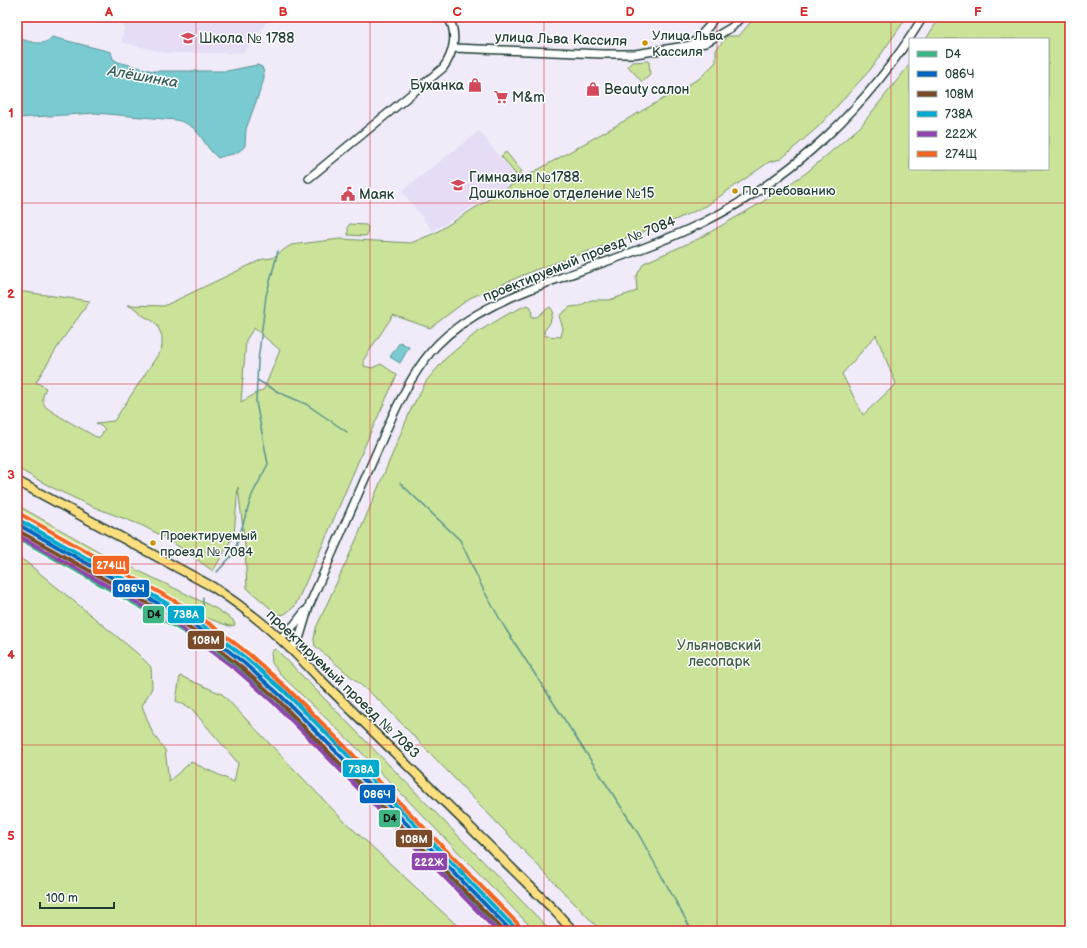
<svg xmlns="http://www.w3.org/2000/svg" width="1087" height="948" font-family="'Balsamiq Sans',sans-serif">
<rect width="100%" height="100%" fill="#f0eaf9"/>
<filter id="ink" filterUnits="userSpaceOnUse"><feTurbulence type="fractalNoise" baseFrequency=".025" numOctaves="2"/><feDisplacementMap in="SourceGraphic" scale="8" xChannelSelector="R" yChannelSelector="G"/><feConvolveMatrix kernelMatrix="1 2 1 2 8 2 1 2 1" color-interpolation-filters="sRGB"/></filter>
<g filter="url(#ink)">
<!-- built -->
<path fill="#e6dcf5" d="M126,17H271L244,52L228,53H167L121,42Z
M479,131L517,179L433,231L402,191Z"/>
<!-- green -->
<path fill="#cbe398" stroke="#759066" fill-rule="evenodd" d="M755,17H907L870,70L818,127L781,159L769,162L706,206L668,223L535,270L470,298L430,328L393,315L364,359V366L372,368L381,364L397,375L369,436L324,542L295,606L285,614L278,615L247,588L245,546L238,487L234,535L213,571L168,539L141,525L91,506L51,487L17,468V291L90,301L62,340L36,382L46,388C43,394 41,400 45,406C50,412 86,431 96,437H100L105,429L96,423L114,421L161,350L162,346V336L157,325L153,321L142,315L138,310L127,305L164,306L233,273L263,259L272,258L291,245L340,239L411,243L435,233L518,181L700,78L716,62V50L727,36H739ZM254,328L280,350L264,389L241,402L246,340Z
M940,17H1070V931H601L381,702L315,646L314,639L316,628L357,538L412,407L427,380L446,358L476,333L508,314L527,305L531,307L532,317H537L544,311L550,307L553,311L550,323L544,331L545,336L561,337L563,328L559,316L570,307L579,306L591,300H609L637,291L636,278L638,273L644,263L698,239L761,203L806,173L860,127L910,64V169H1048V39H926ZM876,335L896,384L863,415L842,374Z
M649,61L650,75L642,82L628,66L632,62Z
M506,152L522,172L517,176L501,156Z
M350,224L366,225L368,227L367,235L365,236L348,235V226Z
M17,505L98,551L215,608L233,620L235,625L229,626L182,609L108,571L17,516Z
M17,557L26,562L137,653L151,667L152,688L142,706L153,734L165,750L169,781L191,762L234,782L238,763L191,708L176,701L180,676L222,694L342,819L463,931H17Z
M276,649L551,931H535L360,751L281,675L272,663L271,651Z"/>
<!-- water -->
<path fill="#7acbd1" stroke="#569292" d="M52,37L111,52L113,59L118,62L153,71H227L257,65L262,67L264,73V79L261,88L246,129L245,146C235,157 229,153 218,158C201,144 201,125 176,120L96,113L17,118V38C29,41 43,48 52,37Z
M400,342L409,347L400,363L390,357Z"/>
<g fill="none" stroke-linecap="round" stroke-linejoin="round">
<!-- stream -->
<path stroke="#569292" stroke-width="1.5" d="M939,17L943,20
M257,380L280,393L306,404L347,432
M400,483L460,540L484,591L505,628L638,833L692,931
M217,572L234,553L252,495L268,464L256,402L258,361L266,296L278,251
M200,623L203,611V597"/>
<defs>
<path id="minor" d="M692,45L709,26L714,17
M453,48L603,54H635L705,43L732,27L741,17
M309,178L443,68C454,53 458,33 448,17
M281,638L295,624L305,611
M292,648L300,636L309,606L392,417C404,392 417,366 437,345C470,311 517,294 560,278C608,261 656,245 702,223C794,178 870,104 923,17"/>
<path id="major" d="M17,481L213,587C256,615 287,643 321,680L553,909L573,931"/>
</defs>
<!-- minor casing -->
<use href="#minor" stroke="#1f3d34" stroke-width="10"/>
<!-- major casing -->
<use href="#major" stroke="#1f3d34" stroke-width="11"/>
<!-- minor -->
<use href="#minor" stroke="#fff" stroke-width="7"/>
<!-- major -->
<use href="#major" stroke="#fddf80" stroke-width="8"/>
<defs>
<path id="rail-1" d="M17,537L176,627L206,645L239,669L311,737L499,931"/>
<path id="rail-2" d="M17,524L182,617L212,638L244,663L281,696L317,732L511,931"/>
<path id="rail-3" d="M17,530L179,621L209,642L241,667L278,700L313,736L504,931"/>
<path id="rail-4" d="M19,520L184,613L215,634L247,659L285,692L321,728L515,928"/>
<path id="rail-5" d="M17,535L177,625L238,671L274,703L310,739L497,931"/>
<path id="rail-6" d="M22,515L187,608L218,630L250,655L288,689L324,725L518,924"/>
</defs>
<!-- rail-1 casing -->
<use href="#rail-1" stroke="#fff" stroke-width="7"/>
<!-- rail-2 casing -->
<use href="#rail-2" stroke="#fff" stroke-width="7"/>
<!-- rail-3 casing -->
<use href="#rail-3" stroke="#fff" stroke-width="7"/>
<!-- rail-4 casing -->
<use href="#rail-4" stroke="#fff" stroke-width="7"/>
<!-- rail-5 casing -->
<use href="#rail-5" stroke="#fff" stroke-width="7"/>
<!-- rail-6 casing -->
<use href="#rail-6" stroke="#fff" stroke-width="7"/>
<!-- rail-1 -->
<use href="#rail-1" stroke="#3fb485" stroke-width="4"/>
<!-- rail-2 -->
<use href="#rail-2" stroke="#0065bd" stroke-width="4"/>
<!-- rail-3 -->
<use href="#rail-3" stroke="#7a4b2a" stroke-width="4"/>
<!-- rail-4 -->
<use href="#rail-4" stroke="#00a9ce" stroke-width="4"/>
<!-- rail-5 -->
<use href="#rail-5" stroke="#8e44ad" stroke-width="4"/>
<!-- rail-6 -->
<use href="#rail-6" stroke="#f26522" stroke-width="4"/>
</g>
</g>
<!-- grid -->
<path fill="none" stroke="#d62828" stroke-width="1" stroke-opacity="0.55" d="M196,17V931M370,17V931M544,17V931M717,17V931M891,17V931M17,203H1070M17,384H1070M17,564H1070M17,745H1070"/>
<!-- icons -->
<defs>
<symbol id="school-bare" viewBox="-9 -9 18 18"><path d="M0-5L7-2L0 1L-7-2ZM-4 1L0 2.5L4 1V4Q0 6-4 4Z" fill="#d1495b" stroke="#fff" stroke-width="2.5" paint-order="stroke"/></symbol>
<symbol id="shop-bare" viewBox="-9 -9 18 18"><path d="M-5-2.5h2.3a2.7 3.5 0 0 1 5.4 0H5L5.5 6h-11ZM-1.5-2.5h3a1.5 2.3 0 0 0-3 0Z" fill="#d1495b" stroke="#fff" stroke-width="2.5" paint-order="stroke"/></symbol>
<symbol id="supermarket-bare" viewBox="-9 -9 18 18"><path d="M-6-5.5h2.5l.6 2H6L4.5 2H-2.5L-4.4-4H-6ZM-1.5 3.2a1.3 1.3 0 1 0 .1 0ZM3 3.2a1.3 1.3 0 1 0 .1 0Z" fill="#d1495b" stroke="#fff" stroke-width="2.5" paint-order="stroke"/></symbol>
<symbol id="civic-bare" viewBox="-9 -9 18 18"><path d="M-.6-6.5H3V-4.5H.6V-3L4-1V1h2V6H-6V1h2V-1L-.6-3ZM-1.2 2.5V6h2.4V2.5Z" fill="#d1495b" stroke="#fff" stroke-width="2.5" paint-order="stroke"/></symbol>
</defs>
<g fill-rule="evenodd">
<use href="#school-bare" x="178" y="28" width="20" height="20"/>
<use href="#shop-bare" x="465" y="75" width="20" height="20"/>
<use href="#shop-bare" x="583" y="79" width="20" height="20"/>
<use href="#supermarket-bare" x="491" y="87" width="20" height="20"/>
<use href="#school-bare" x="448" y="175" width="20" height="20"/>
<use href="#civic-bare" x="338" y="184" width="20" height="20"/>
</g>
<!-- markers -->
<g fill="#cc910a" stroke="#fff" stroke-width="1.5">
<circle cx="645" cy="43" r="3.5"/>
<circle cx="735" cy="191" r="3.5"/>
<circle cx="153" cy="543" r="3.5"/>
</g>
<g text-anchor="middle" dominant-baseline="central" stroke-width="3" stroke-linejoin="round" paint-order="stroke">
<!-- bus labels -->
<g font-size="13" fill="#1f3d34" stroke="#fff" text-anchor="start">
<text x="652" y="36">Улица Льва<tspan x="652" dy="16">Кассиля</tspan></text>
<text x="742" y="191">По требованию</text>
<text x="160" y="536">Проектируемый<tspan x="160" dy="16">проезд № 7084</tspan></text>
</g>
<!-- poi labels -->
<g font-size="14" fill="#1f3d34" stroke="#fff" text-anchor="start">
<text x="199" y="38">Школа № 1788</text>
<text x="464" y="85" text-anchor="end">Буханка</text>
<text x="604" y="89">Beauty салон</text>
<text x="512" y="97">M&amp;m</text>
<text x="469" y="177">Гимназия №1788.<tspan x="469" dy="16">Дошкольное отделение №15</tspan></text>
<text x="359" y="194">Маяк</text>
</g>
<!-- street labels -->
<g font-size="14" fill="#1f3d34" stroke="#fff">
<text transform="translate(561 39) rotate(2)">улица Льва Кассиля</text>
<text transform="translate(579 259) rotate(-22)">проектируемый проезд № 7084</text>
<text transform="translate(343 684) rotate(44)">проектируемый проезд № 7083</text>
</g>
<!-- park labels -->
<g font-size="14" fill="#415e48" stroke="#fff">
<text x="719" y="645">Ульяновский<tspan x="719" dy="16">лесопарк</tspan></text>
</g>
<!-- water labels -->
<g font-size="15" font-style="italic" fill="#36605b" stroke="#fff">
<text transform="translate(143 77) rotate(10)">Алёшинка</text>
</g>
</g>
<g stroke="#fff" stroke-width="1.5">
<rect x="92" y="555" width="38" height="20" rx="4" fill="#f26522"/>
<rect x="112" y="579" width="38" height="19" rx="4" fill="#0065bd"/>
<rect x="142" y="605" width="23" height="19" rx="4" fill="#3fb485"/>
<rect x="167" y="605" width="38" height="19" rx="4" fill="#00a9ce"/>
<rect x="187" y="630" width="38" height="20" rx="4" fill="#7a4b2a"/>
<rect x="342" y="759" width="38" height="19" rx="4" fill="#00a9ce"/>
<rect x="359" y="784" width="37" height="20" rx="4" fill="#0065bd"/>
<rect x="378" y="809" width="23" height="19" rx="4" fill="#3fb485"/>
<rect x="395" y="829" width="38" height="19" rx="4" fill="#7a4b2a"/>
<rect x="411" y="852" width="37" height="19" rx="4" fill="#8e44ad"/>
</g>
<g font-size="11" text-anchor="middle" font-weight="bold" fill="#fff">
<text x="111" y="569">274Щ</text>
<text x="131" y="592">086Ч</text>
<text x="186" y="618">738А</text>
<text x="206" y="644">108М</text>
<text x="361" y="773">738А</text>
<text x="377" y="798">086Ч</text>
<text x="414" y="843">108М</text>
<text x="429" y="866">222Ж</text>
</g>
<g font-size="11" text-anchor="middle" font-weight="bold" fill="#111">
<text x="154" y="618">D4</text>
<text x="390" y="822">D4</text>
</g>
<!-- margin -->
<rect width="1087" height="948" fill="none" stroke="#fff" stroke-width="44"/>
<!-- legend -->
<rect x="909" y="38" width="140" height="132" fill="#ffffff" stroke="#a5b1ae"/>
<rect x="917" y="51" width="20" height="6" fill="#3fb485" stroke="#a5b1ae"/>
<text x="945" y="58" font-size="12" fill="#1f3d34">D4</text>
<rect x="917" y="71" width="20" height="6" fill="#0065bd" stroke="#a5b1ae"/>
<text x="945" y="78" font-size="12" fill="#1f3d34">086Ч</text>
<rect x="917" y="91" width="20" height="6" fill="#7a4b2a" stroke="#a5b1ae"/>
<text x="945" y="98" font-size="12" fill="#1f3d34">108М</text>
<rect x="917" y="111" width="20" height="6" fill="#00a9ce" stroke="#a5b1ae"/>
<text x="945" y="118" font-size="12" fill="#1f3d34">738А</text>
<rect x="917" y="131" width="20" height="6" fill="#8e44ad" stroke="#a5b1ae"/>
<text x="945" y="138" font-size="12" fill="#1f3d34">222Ж</text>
<rect x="917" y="151" width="20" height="6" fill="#f26522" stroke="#a5b1ae"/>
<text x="945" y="158" font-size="12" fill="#1f3d34">274Щ</text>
<!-- scale -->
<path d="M40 902v6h74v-6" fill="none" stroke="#1f3d34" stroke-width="2"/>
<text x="46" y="902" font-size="12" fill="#1f3d34" stroke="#ffffff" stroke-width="3" paint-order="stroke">100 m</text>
<rect x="22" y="22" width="1043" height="904" fill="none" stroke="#d62828" stroke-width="1.5"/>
<g font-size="13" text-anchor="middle" font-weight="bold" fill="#d62828">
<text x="109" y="16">A</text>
<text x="283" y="16">B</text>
<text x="457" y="16">C</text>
<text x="630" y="16">D</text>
<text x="804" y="16">E</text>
<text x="978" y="16">F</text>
<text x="11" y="117">1</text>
<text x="11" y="298">2</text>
<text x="11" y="479">3</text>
<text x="11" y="659">4</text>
<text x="11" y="840">5</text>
</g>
</svg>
